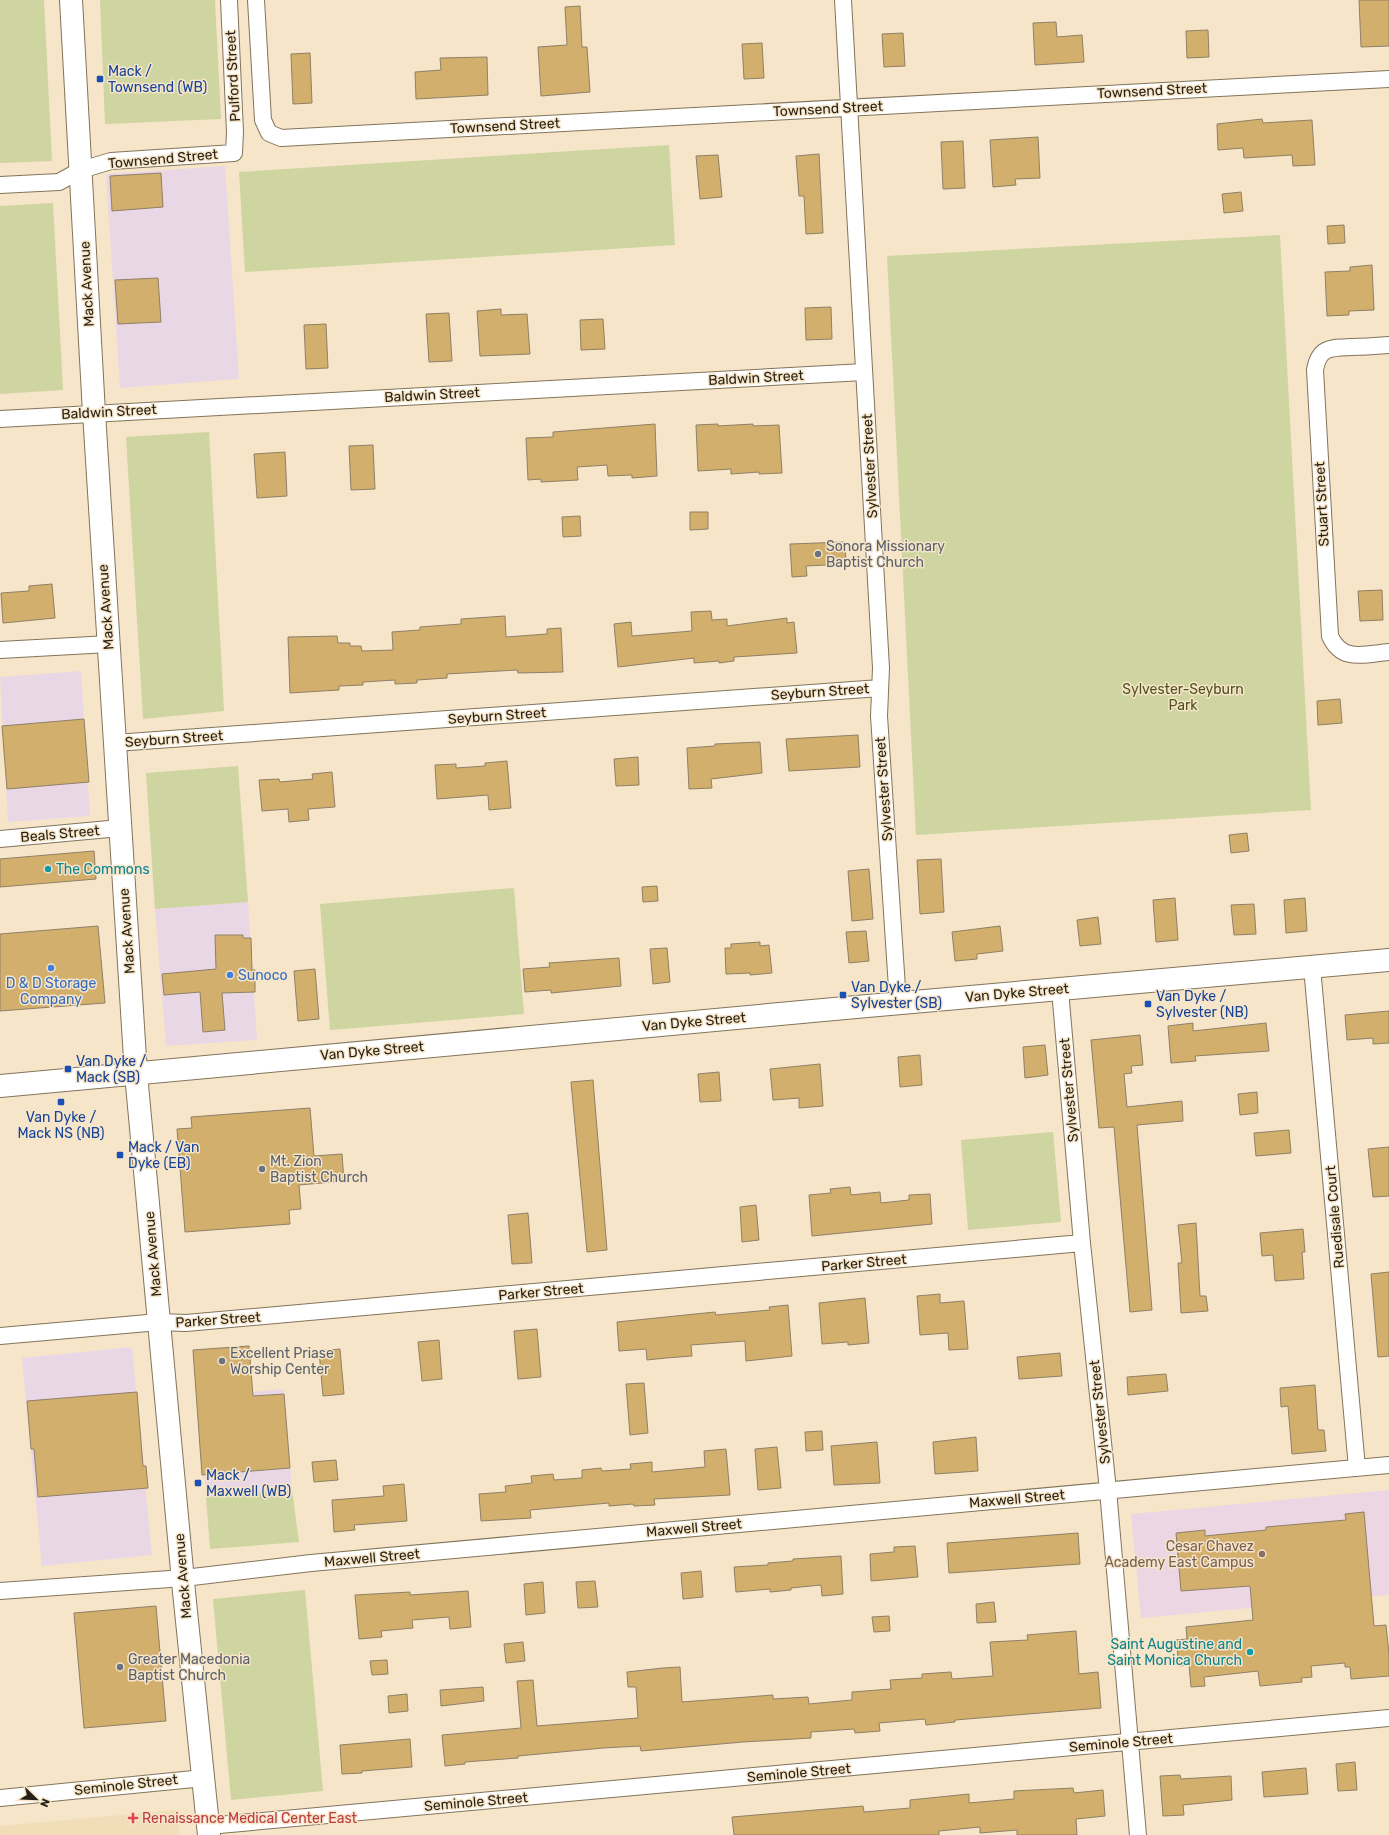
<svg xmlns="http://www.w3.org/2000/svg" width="1389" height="1835" font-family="Rubik,sans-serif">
<rect width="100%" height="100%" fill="#f6e5c8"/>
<!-- commercial -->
<path fill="#ead7e6" d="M225,166L239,379L120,388L106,174Z
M81,671L90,816L8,822L0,677Z
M248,902L257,1040L166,1046L155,909Z
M132,1347L152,1555L42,1566L22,1358Z
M284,1389L292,1490L206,1497L198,1397Z"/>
<!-- built -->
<path fill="#f1ddb8" d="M177,1810L180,1835H0V1826Z"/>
<!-- education -->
<path fill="#ecd6e3" d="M1389,1490V1595L1141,1618L1131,1514Z"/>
<!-- green -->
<path fill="#ced5a0" d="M0,0H44L52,161L0,163Z
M100,0H215L221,119L105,124Z
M669,145L675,245L245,272L239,172Z
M53,203L63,390L0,394V206Z
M1280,235L1311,810L916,835L887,256Z
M209,432L224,711L143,719L126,437Z
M238,766L248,902L155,909L146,773Z
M514,888L524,1014L330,1030L320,904Z
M1053,1132L1061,1222L968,1230L961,1140Z
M292,1490L299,1542L210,1549L206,1497Z
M305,1590L323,1791L231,1800L213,1599Z"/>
<!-- building -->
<path fill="#d2af6d" stroke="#8f8066" d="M1359,0H1389V46L1361,47Z
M580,6L582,47H587L590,92L541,96L538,47L567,45L565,7Z
M1056,22L1057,37L1082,35L1084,62L1035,65L1033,23Z
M1208,30L1209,57L1187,58L1186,31Z
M903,33L905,66L884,67L882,34Z
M762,43L764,78L744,79L742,44Z
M310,53L312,103L293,104L291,54Z
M487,57L488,95L416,99L415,72L441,70L440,58Z
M1262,119L1263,123L1312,120L1315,165L1293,166L1292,155L1244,158L1243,148L1218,150L1217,124Z
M1038,137L1040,178L1015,179L1016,185L993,187L990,140Z
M963,141L965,188L943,189L941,142Z
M819,154L823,233L806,234L804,196H799L796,156Z
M718,155L722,197L700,199L696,156Z
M161,173L163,207L112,211L110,176Z
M1241,192L1243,211L1224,213L1222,194Z
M1344,225L1345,243L1328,244L1327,226Z
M1372,265L1374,310L1349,311V315L1327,316L1325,272L1350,271V267Z
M158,278L161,322L118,324L115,280Z
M831,307L832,339L806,340L805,308Z
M501,309V315L527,314L530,354L480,356L477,311Z
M449,313L452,361L429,362L426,314Z
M603,319L605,349L581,350L580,320Z
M326,324L328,368L306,369L304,325Z
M655,424L657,476L632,478V475L608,476L607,465L577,467L578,480L541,482V479L528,480L526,438L553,437V432Z
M718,424V426L753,424V426L779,425L782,473L759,474V472L731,474V469L698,471L696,425Z
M373,445L375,489L351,490L349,446Z
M285,452L287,496L257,498L254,454Z
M690,512H708V529L690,530Z
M580,516L581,536L563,537L562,517Z
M845,542L846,564L806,566L807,576L792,577L790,544Z
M52,584L55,618L3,623L1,593L29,591V586Z
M1382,590L1383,620L1360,621L1358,591Z
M711,611L712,620L727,619V626L787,618V623L794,622L797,653L734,657V661L719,663V661L694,663V658L618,667L614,624L631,622L632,636L692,631L691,612Z
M505,616L506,637L547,634V629L561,628L563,672L518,673L517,670L447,674V678L417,680V683L395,684V680L363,682V685L339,686V690L290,693L288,637L337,636L338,643H350V646H361L362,651L393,650L392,632L420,630V627L461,624V619Z
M1340,699L1342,723L1318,725L1317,701Z
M84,719L89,782L7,789L2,726Z
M858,735L860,767L789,771L786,739Z
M760,742L762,773L711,779L712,788L689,789L687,748L715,746V744Z
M638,757L639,785L616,786L614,759Z
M507,761L511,808L489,810L488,795L437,799L435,765L456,764V768L485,766V763Z
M332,772L335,807L308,809L309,820L289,822L288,809L262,811L259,780L279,779L280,782L313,779L312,774Z
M1247,833L1249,851L1231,853L1229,835Z
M94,851L96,879L0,887V859Z
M941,859L944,912L920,914L917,860Z
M869,869L873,919L852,921L848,871Z
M657,886L658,901L643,902L642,887Z
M1175,898L1178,940L1156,942L1153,900Z
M1305,898L1307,931L1286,933L1284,900Z
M1254,904L1256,934L1234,935L1231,905Z
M1098,917L1101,944L1080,946L1077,920Z
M98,926L105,1003L0,1011V934Z
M1000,926L1003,951L977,954V959L955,961L952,932Z
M866,931L869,961L849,963L846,932Z
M215,935H243V938H251L252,970H255V992L222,993L225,1030L203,1032L200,992L164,995L162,974L216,969Z
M760,942V946L769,945L772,973L750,975V973L726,974L725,948H731V944Z
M667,948L670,982L653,984L650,949Z
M619,958L621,986L551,993V990L525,992L523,969L550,967L549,963Z
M315,969L319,1019L298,1021L294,971Z
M1389,1011V1043L1373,1044V1038L1347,1040L1345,1015Z
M1193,1023V1031L1266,1023L1269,1051L1195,1056L1196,1061L1171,1063L1168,1026Z
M1140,1035L1143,1065L1131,1066L1132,1073L1124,1074L1127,1107L1182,1101L1183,1121L1137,1125L1152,1310L1130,1312L1114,1127L1099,1128L1091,1040Z
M1045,1045L1048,1075L1025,1078L1023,1047Z
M920,1055L922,1085L900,1087L898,1057Z
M820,1064L823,1106L799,1108V1098L773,1100L770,1069Z
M719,1072L721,1101L700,1102L698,1074Z
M593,1080L607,1250L587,1252L571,1082Z
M1257,1092L1258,1113L1240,1115L1238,1094Z
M310,1108L314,1156L342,1154L344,1181L299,1185L301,1209L289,1210L290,1224L185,1232L177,1129L192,1128L191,1117Z
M1289,1130L1291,1153L1256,1156L1254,1133Z
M1389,1147V1196L1373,1197L1368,1149Z
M850,1187L851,1195L880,1192L881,1203L909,1200V1195L930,1194L932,1224L812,1236L809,1195L831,1193L830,1189Z
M756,1205L759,1240L742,1242L740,1207Z
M528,1213L532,1263L512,1264L508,1215Z
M1196,1223L1200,1296H1206L1208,1311L1181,1313L1178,1263H1182L1178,1225Z
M1303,1229L1305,1252H1302L1304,1279L1275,1281L1273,1255L1262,1256L1260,1233Z
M1389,1272V1356L1378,1357L1371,1274Z
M940,1294V1303L964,1301L968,1349L949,1350L948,1333L920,1335L917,1296Z
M865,1298L869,1343L848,1345V1342L822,1344L819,1303Z
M788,1305L792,1356L746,1361L745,1341L691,1345L692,1356L666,1358L647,1360L646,1349L619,1351L617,1322L715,1312L716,1315L770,1310L769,1307Z
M537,1329L541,1377L518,1379L514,1331Z
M439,1340L442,1379L422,1381L418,1342Z
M249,1346L253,1396L284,1394L290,1468L202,1475L193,1350Z
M340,1349L344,1394L323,1396L319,1351Z
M1060,1353L1062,1376L1019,1379L1017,1357Z
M1166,1374L1168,1391L1128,1395L1127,1377Z
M644,1383L648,1433L630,1435L626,1384Z
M1315,1385L1318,1430H1324L1326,1451L1292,1454L1288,1406L1281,1407L1280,1388Z
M137,1392L143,1466H146L148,1488L38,1497L34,1449H31L27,1401Z
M822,1431L823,1450L806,1451L805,1432Z
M976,1437L978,1471L935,1474L933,1442Z
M877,1442L880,1483L834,1485L831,1446Z
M777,1447L781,1488L758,1490L755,1449Z
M726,1449L730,1495L654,1499L655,1505L634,1506L633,1504L609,1506V1503L530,1510L531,1518L481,1521L479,1494L506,1492L505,1486L532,1483L531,1476L553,1474L554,1480L582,1478V1470L601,1468L602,1471L631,1469L630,1464L652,1462V1472L705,1467L704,1451Z
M336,1460L338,1480L314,1482L312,1462Z
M404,1484L407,1521L354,1525L355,1530L334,1532L332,1500L384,1496L383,1486Z
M1364,1512L1374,1626L1386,1625L1389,1654V1676L1351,1679L1350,1667H1345V1663L1311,1666L1312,1677L1301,1678L1302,1682L1260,1686L1258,1671L1204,1677L1205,1686L1191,1687L1189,1665L1179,1666L1176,1640L1187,1639L1186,1627L1253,1620L1250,1586L1181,1591L1176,1533L1205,1530V1536L1266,1530V1527L1346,1520L1345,1514Z
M1078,1533L1080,1564L949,1573L947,1543Z
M915,1546L918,1577L871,1581L870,1554L894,1552V1547Z
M841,1556L843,1594L822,1596L821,1585L791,1588V1590L770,1592V1589L736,1592L734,1567L768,1565V1563L793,1561V1559Z
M701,1571L703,1597L683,1599L681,1573Z
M595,1581L598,1607L578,1608L576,1582Z
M543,1582L545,1613L526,1615L524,1584Z
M468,1591L471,1627L450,1629L449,1617L412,1620L413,1628L381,1631L382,1637L359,1639L355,1595L410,1592V1595Z
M994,1602L996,1622L977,1623L976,1604Z
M156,1606L166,1721L84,1728L74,1613Z
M889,1616L890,1631L874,1632L872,1617Z
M1076,1631L1079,1674L1098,1672L1101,1708L955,1720V1722L926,1725L925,1719L879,1723L880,1731L855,1733L854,1729L811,1732V1738L743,1742L641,1751L640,1746L603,1748L518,1756V1758L465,1762V1764L445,1766L442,1735L521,1728L517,1681L533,1680L537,1726L638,1718L636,1687H628L627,1672L663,1668L680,1667L682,1702L773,1695V1699L808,1697L809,1704L852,1700V1692L891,1689L890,1680L922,1678V1674L951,1672L952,1679L993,1676L990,1642L1028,1640L1027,1635Z
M523,1642L525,1661L506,1663L504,1644Z
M387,1660L388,1674L372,1675L370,1661Z
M483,1687L484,1701L441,1706L440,1690Z
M407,1694L408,1711L389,1713L388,1696Z
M410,1739L412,1767L362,1771V1773L342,1774L340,1745Z
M1355,1762L1357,1790L1338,1791L1336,1764Z
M1306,1768L1308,1794L1264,1797L1262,1772Z
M1180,1775L1181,1779L1231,1776L1232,1800L1183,1805L1184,1815L1163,1816L1160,1776Z
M1073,1788L1074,1793L1103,1790L1105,1816L1076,1819L1077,1835H1017V1830L980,1833V1827L939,1831V1835H734L732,1817L863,1806L864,1812L910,1808V1800L969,1794V1803L1014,1799V1791Z"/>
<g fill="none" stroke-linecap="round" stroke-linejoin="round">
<defs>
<path id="minor" d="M256,0L263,120L269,133L281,138L1389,79
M843,0L881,668L879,716L898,1003
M0,185L59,182L81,170L111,161L234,153L235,132L229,0
M1389,345C1377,346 1364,347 1352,347C1332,348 1319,346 1315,370L1330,636C1342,663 1365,654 1389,652
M0,419L864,372
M0,650L109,644
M115,743L880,688
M0,839L120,828
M1312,967L1357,1468
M1060,990L1082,1243L1108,1490L1138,1835
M0,1336L159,1322L186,1323L1082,1243
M0,1591L184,1578L311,1563L1389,1465
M0,1798L204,1778
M208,1826L1389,1718"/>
<path id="secondary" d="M71,0L94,413L136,1074L184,1592L209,1835
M0,1086L845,1008L1389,960"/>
</defs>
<!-- minor casing -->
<use href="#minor" stroke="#83745a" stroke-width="18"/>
<!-- secondary casing -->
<use href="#secondary" stroke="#83745a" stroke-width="24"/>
<!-- minor -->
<use href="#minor" stroke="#fff" stroke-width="16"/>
<!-- secondary -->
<use href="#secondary" stroke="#fff" stroke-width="22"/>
</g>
<!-- markers -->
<g fill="#1a4fb4" stroke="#f6e5c8" stroke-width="1.5">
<rect x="96" y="75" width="8" height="8" rx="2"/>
<rect x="839" y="991" width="8" height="8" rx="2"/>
<rect x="1144" y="1000" width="8" height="8" rx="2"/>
<rect x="64" y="1065" width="8" height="8" rx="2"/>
<rect x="57" y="1098" width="8" height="8" rx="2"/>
<rect x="116" y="1151" width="8" height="8" rx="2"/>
<rect x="194" y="1479" width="8" height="8" rx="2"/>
</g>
<g fill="#6b7280" stroke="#f6e5c8" stroke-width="1.5">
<circle cx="818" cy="554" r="4"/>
<circle cx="262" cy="1169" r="4"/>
<circle cx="222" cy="1361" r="4"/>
<circle cx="120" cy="1667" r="4"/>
</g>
<g fill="#0f9aa8" stroke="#f6e5c8" stroke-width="1.5">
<circle cx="48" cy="869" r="4"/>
<circle cx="1250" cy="1652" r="4"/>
</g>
<g fill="#3f7fe0" stroke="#f6e5c8" stroke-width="1.5">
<circle cx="51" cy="968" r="4"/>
<circle cx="230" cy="975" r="4"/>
</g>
<circle fill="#8d6e63" stroke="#f6e5c8" stroke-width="1.5" cx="1262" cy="1554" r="4"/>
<path fill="#e0444e" stroke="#f6e5c8" stroke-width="1.5" d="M131 1812h4v4h4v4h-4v4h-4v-4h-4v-4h4z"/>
<g text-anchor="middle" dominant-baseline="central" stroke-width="3" stroke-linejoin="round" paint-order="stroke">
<!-- transit labels -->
<g font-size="14" fill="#164399" stroke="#f6e5c8" text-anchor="start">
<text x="108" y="71">Mack /<tspan x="108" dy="16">Townsend (WB)</tspan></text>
<text x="851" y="987">Van Dyke /<tspan x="851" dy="16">Sylvester (SB)</tspan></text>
<text x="1156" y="996">Van Dyke /<tspan x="1156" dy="16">Sylvester (NB)</tspan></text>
<text x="76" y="1061">Van Dyke /<tspan x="76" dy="16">Mack (SB)</tspan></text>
<text x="61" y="1117" text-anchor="middle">Van Dyke /<tspan x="61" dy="16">Mack NS (NB)</tspan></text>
<text x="128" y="1147">Mack / Van<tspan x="128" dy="16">Dyke (EB)</tspan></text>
<text x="206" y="1475">Mack /<tspan x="206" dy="16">Maxwell (WB)</tspan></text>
</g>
<!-- street labels -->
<g font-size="14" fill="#251f14" stroke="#f6e5c8">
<text transform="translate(233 76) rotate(-93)">Pulford Street</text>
<text transform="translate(1152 91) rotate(-3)">Townsend Street</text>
<text transform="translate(828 109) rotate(-3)">Townsend Street</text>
<text transform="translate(505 126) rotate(-3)">Townsend Street</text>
<text transform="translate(163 159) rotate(-5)">Townsend Street</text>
<text transform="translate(87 284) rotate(-93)">Mack Avenue</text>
<text transform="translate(756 378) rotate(-3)">Baldwin Street</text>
<text transform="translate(432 395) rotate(-3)">Baldwin Street</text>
<text transform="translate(109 412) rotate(-3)">Baldwin Street</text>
<text transform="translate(870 466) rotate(-93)">Sylvester Street</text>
<text transform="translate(1322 504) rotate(-93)">Stuart Street</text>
<text transform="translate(106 607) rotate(-94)">Mack Avenue</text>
<text transform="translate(820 692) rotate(-4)">Seyburn Street</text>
<text transform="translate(497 716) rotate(-4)">Seyburn Street</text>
<text transform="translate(174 739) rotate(-4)">Seyburn Street</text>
<text transform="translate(884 789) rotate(-94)">Sylvester Street</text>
<text transform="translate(60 834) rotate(-5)">Beals Street</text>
<text transform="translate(127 931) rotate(-94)">Mack Avenue</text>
<text transform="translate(1017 993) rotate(-5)">Van Dyke Street</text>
<text transform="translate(694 1022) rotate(-5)">Van Dyke Street</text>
<text transform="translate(372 1051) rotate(-5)">Van Dyke Street</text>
<text transform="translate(1069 1090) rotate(-95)">Sylvester Street</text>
<text transform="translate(1335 1217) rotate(-95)">Ruedisale Court</text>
<text transform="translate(153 1254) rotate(-95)">Mack Avenue</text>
<text transform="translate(864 1263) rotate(-5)">Parker Street</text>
<text transform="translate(541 1292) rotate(-5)">Parker Street</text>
<text transform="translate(218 1320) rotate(-4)">Parker Street</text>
<text transform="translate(1100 1412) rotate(-96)">Sylvester Street</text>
<text transform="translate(1017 1499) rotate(-5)">Maxwell Street</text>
<text transform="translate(694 1528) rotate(-5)">Maxwell Street</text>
<text transform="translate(372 1558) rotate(-5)">Maxwell Street</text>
<text transform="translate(183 1576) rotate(-95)">Mack Avenue</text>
<text transform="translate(1121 1743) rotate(-5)">Seminole Street</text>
<text transform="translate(799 1773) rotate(-5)">Seminole Street</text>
<text transform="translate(126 1785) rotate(-6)">Seminole Street</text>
<text transform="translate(476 1802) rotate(-5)">Seminole Street</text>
</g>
<!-- worship labels -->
<g font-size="14" fill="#5b616d" stroke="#f6e5c8" text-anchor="start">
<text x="826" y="546">Sonora Missionary<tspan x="826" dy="16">Baptist Church</tspan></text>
<text x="270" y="1161">Mt. Zion<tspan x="270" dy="16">Baptist Church</tspan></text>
<text x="230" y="1353">Excellent Priase<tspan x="230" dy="16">Worship Center</tspan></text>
<text x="128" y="1659">Greater Macedonia<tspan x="128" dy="16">Baptist Church</tspan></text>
</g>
<!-- park labels -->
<g font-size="14" fill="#4e531f" stroke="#f6e5c8">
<text x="1183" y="689">Sylvester-Seyburn<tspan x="1183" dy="16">Park</tspan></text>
</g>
<!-- culture labels -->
<g font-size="14" fill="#0d838f" stroke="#f6e5c8" text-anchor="start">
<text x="56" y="869">The Commons</text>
<text x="1242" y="1644" text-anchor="end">Saint Augustine and<tspan x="1242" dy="16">Saint Monica Church</tspan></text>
</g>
<!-- shop labels -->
<g font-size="14" fill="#366cbe" stroke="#f6e5c8" text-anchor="start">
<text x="238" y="975">Sunoco</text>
<text x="51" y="983" text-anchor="middle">D &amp; D Storage<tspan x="51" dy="16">Company</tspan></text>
</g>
<!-- education labels -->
<g font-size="14" fill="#785e54" stroke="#f6e5c8" text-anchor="end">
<text x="1254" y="1546">Cesar Chavez<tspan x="1254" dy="16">Academy East Campus</tspan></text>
</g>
<!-- health labels -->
<g font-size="14" fill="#be3a42" stroke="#f6e5c8" text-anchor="start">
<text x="142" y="1818">Renaissance Medical Center East</text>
</g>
</g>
<!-- north arrow -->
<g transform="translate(36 1799) rotate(113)" stroke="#f6e5c8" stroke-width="3" paint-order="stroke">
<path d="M0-3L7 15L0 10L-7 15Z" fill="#251f14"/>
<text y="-6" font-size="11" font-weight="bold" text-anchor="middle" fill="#251f14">N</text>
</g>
</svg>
